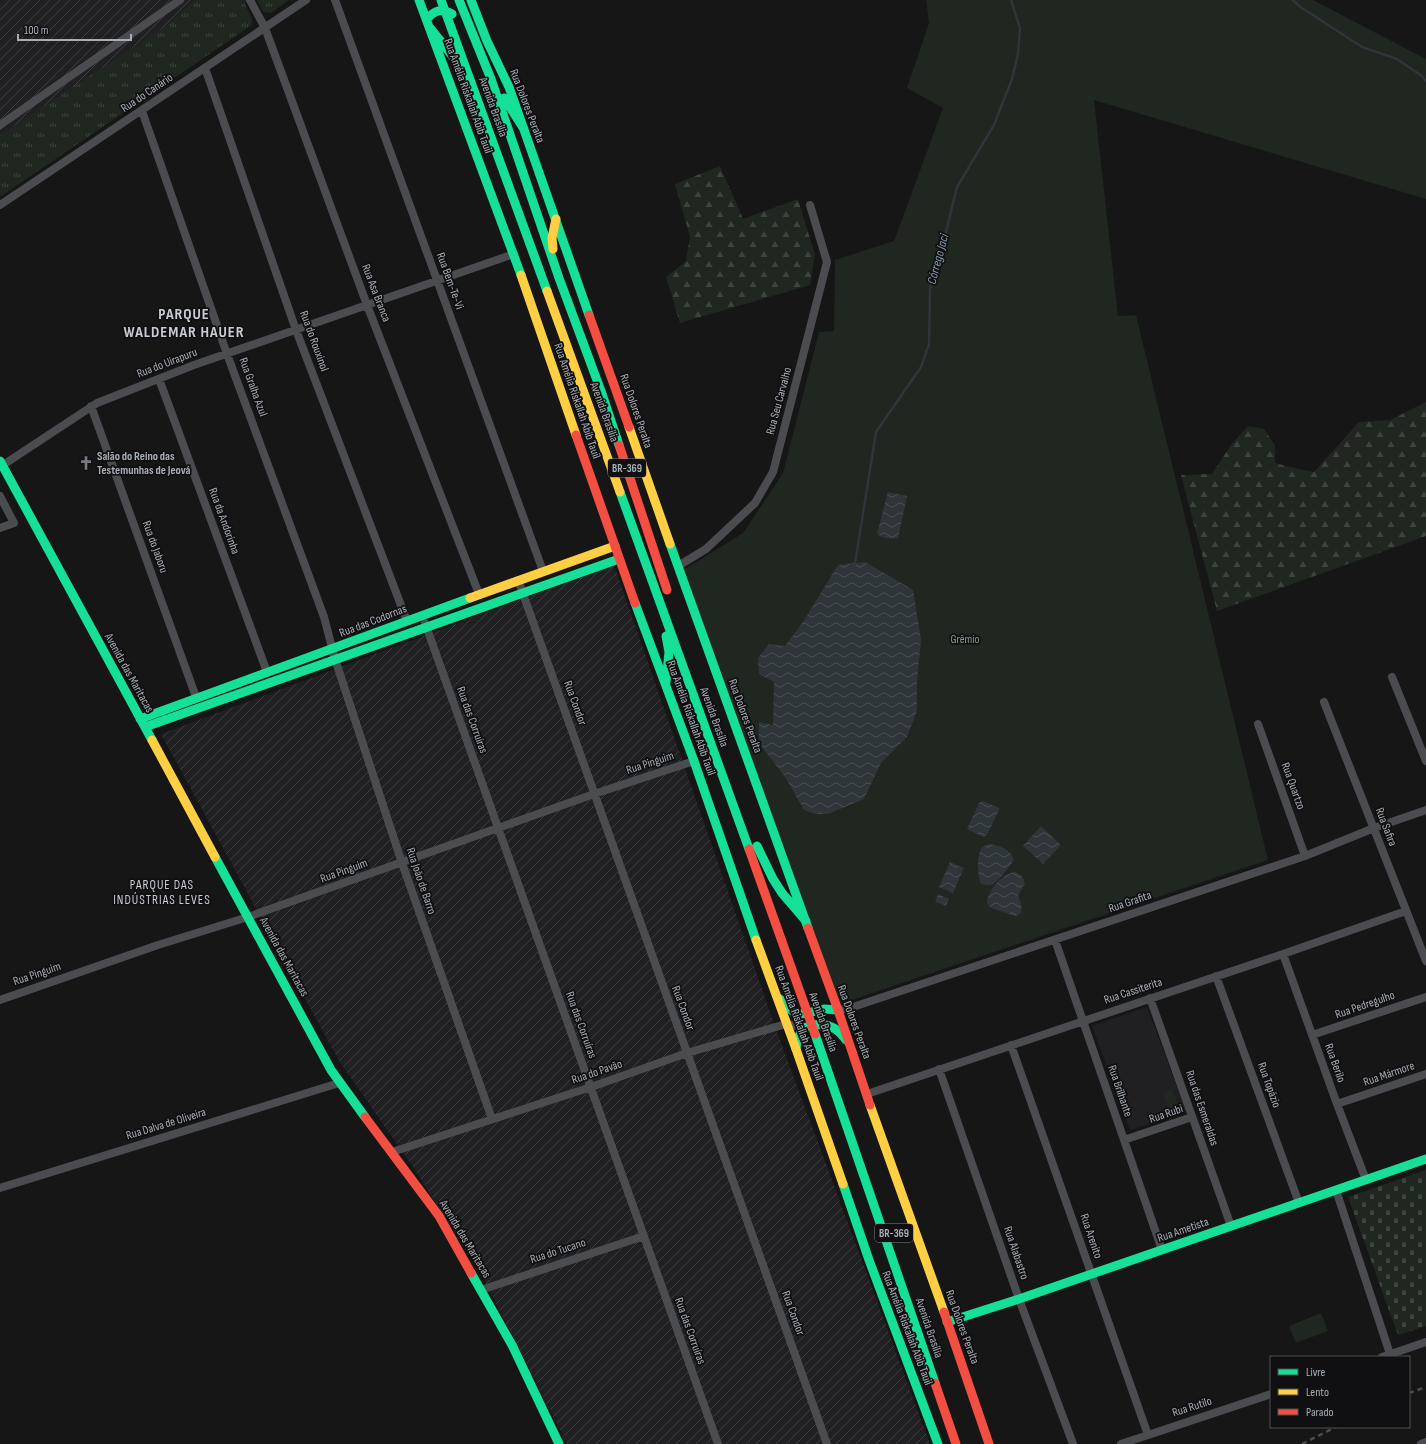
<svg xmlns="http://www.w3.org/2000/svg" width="1426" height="1444" font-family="'Sofia Sans Condensed',sans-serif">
<defs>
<pattern id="industrial-furrows" width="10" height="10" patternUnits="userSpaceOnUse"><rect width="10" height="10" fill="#202022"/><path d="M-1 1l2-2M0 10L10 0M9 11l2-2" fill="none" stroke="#3e3e40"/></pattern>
<pattern id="grass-tufts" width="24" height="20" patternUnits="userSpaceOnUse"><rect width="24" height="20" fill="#202620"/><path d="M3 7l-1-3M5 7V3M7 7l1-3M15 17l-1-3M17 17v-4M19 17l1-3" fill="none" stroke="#3e433e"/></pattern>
<pattern id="forest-firs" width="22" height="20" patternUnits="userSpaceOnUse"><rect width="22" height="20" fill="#202620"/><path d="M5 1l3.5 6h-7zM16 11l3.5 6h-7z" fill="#3e433e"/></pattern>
<pattern id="cemetery-stones" width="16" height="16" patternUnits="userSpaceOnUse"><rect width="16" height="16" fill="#202620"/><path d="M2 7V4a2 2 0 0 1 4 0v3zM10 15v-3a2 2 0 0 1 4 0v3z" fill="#3e433e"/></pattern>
<pattern id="water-waves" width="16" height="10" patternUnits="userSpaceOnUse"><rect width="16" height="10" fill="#2e363a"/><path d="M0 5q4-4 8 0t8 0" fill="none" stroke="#495154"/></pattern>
</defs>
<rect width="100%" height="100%" fill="#161616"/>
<!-- built -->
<path fill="#202022" d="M1147,1007L1186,1111L1130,1130L1092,1026Z"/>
<!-- industrial -->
<path fill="url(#industrial-furrows)" d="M0,0H250L0,159Z
M614,565L777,1032L930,1444H567L483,1277L411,1164L339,1061L161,734Z"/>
<!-- grass -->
<path fill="url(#grass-tufts)" d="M196,0H243L252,19V25L0,197V135L167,25Z
M257,0H289L271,13L263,12Z"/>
<!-- forest -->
<path fill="url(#forest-firs)" d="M720,166L743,219L798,199L815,255L810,285L680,323L666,277L686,261L690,237L675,184Z
M1426,402V536L1217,611L1181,475L1212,474L1231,445L1248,426L1264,429L1275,445V463L1294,468L1314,472L1359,422L1390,420Z"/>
<!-- cemetery -->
<path fill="url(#cemetery-stones)" d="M1426,1170V1326L1398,1335L1348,1197Z"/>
<!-- park -->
<path fill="#202620" d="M926,0H1313L1426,59V199L1094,100L1118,316L1136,315L1268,860L840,1004L682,571L743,533L783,473L819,332L834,331L835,260L894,241L943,108L907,88L929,23Z
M1172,1089L1179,1108L1170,1111L1163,1092Z
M1321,1313L1328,1331L1296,1343L1289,1326Z"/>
<!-- water -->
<path fill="url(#water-waves)" d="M888,492L907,496L898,538C890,539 884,539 877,534Z
M865,562L913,590L921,640L917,682V711L907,737L881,763L864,799L828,814H816L804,810L785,777L759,743V722L773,725L774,682L759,674L758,658L769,644L785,646L803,622L838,565Z
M982,801L1000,808L987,835L983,837L967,829L979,803Z
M1041,826L1061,845L1043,864L1023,846Z
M989,844C999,845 1011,849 1014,860C1010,866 997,884 990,885C986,886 984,884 981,883C977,876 977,856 981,849C983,846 986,845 989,844Z
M950,862L964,868L953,893L939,887Z
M1015,872L1021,875L1025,883L1018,896C1021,903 1026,914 1015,916L991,908L987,903C987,891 1002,874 1015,872Z
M938,894L949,899L946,906L935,902Z"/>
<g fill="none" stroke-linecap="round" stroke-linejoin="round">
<!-- stream -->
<path stroke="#2e363a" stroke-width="2.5" d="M1293,0L1299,6L1362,47L1397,59L1422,76L1426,81
M855,564L876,432L921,367L929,344L930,289L934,265L944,240L957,187L994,125L1012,79L1018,54L1020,28L1011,0"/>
<!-- street -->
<path stroke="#4b4c4f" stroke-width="8" d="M250,0L265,28L367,305L479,594
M335,0L543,571
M205,68L296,330L407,621
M142,111L227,354L324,617L335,659L402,863L492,1119
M0,125L180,0
M0,205L306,0
M159,379L267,672
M91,406L196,697
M0,467L97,403L194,365L514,254
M0,496L14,523L0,528
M678,566L706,549L755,503L773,472L827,262L810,205
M518,580L827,1444
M425,623L718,1444
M1392,677L1426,761
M1324,702L1426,961
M1258,724L1305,856
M1055,940L1162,1250
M1283,954L1337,1104L1366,1180
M1216,976L1299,1203
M1150,998L1231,1226
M0,1000L158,945L248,917L594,794L694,761
M838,1010L853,1007L1305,856L1374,828L1426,810
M1312,1035L1426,997
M1011,1045L1148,1435
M939,1069L1019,1299L1073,1444
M867,1094L1283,954L1406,911
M1337,1104L1426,1074
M1124,1140L1192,1117
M392,1152L591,1087L687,1053L786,1024L805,1027
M0,1188L339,1083
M1336,1190L1390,1354
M481,1290L644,1236
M1382,1357L1426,1342
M1121,1444L1271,1394
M1421,1444L1426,1442"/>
<!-- fast -->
<path stroke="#16e098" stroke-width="9" d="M419,0L521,275
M441,0L547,291
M459,0L491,79L559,278L601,391L619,445
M471,0L487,41L509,87L589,315
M427,19C435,10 441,8 452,14
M431,29L454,58L458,67
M504,98L524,129
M0,461L152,740
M620,492L749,849
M670,544L808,928
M635,603L694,761L756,940
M666,636L669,652L666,682
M140,719L470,598
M145,727L619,559
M757,846L773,879L782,893L806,921
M215,857L331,1070L365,1117
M780,999C799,1022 801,1013 825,1009C829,1009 834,1010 838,1010
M815,1034L935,1383
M796,1049L797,1041L802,1029C820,1021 835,1024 846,1040
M843,1184L869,1260L938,1444
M471,1273L512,1345L559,1444
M947,1322L1019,1299L1426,1159"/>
<!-- slow -->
<path stroke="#ffcf43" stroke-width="9" d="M553,249L552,238L556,219
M521,275L576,435
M547,291L620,492
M629,427L670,544
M470,598L615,546
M152,740L215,857
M756,940L796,1049L843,1184
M870,1105L944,1312"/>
<!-- jam -->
<path stroke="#f24e42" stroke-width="9" d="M589,315L629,427
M576,435L635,603
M619,445L667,590
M749,849L815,1034
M808,928L838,1010L870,1105
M365,1117L439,1216L471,1273
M944,1312L989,1444
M935,1383L956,1444"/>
<!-- rail -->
<path stroke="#4c4d4f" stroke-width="2.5" stroke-dasharray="5 4" stroke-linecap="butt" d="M1409,1393L1426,1387
M1302,1444L1336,1427"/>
</g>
<!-- icons -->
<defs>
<symbol id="church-bare" viewBox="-9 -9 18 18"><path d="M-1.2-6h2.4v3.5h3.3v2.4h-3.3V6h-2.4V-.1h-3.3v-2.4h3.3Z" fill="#76797d" stroke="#101012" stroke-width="2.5" paint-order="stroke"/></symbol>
</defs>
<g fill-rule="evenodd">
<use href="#church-bare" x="76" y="453" width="20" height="20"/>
</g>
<g text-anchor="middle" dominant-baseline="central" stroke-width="3.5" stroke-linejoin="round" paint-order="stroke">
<!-- shield labels -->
<g fill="#101012" stroke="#7b7f84" stroke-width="1">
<rect x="608" y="459" width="38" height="18" rx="3"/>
<rect x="875" y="1224" width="38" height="18" rx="3"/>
</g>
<g font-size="11" font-weight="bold" fill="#a9aeb5">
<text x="627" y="468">BR-369</text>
<text x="894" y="1233">BR-369</text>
</g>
<!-- street labels -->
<g font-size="12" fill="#a9aeb5" stroke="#101012">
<text transform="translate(147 93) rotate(-34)">Rua do Canário</text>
<text transform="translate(468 96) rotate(70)">Rua Amélia Riskallah Abib Tauil</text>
<text transform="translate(527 106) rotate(69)">Rua Dolores Peralta</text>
<text transform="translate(493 107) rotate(70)">Avenida Brasília</text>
<text transform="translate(450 281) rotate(70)">Rua Bem-Te-Vi</text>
<text transform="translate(376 293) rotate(69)">Rua Asa Branca</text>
<text transform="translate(314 341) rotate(70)">Rua do Rouxinol</text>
<text transform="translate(167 363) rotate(-21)">Rua do Uirapuru</text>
<text transform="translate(253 387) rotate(70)">Rua Gralha Azul</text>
<text transform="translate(577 401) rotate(71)">Rua Amélia Riskallah Abib Tauil</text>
<text transform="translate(779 401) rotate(-75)">Rua Seu Carvalho</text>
<text transform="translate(636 411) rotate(71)">Rua Dolores Peralta</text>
<text transform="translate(604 412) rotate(70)">Avenida Brasília</text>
<text transform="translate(224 521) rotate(70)">Rua da Andorinha</text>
<text transform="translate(155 547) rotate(70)">Rua do Jaboru</text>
<text transform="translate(373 621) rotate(-21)">Rua das Codornas</text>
<text transform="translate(129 673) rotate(61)">Avenida das Maritacas</text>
<text transform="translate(575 703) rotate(70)">Rua Condor</text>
<text transform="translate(745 716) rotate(70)">Rua Dolores Peralta</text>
<text transform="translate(714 717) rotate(70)">Avenida Brasília</text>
<text transform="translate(691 718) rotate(70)">Rua Amélia Riskallah Abib Tauil</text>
<text transform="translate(472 720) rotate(70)">Rua das Corruíras</text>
<text transform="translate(650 763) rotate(-18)">Rua Pinguim</text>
<text transform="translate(1293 786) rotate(70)">Rua Quartzo</text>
<text transform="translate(1386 827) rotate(69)">Rua Safira</text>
<text transform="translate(344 871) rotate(-20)">Rua Pinguim</text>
<text transform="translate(421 881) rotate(71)">Rua João de Barro</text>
<text transform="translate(1130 902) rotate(-19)">Rua Grafita</text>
<text transform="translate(284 957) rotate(61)">Avenida das Maritacas</text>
<text transform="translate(37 974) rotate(-19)">Rua Pinguim</text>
<text transform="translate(1133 991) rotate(-18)">Rua Cassiterita</text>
<text transform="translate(1365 1005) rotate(-19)">Rua Pedregulho</text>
<text transform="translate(683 1008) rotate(70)">Rua Condor</text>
<text transform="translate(823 1022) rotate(70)">Avenida Brasília</text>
<text transform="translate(854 1022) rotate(70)">Rua Dolores Peralta</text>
<text transform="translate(799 1023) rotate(70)">Rua Amélia Riskallah Abib Tauil</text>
<text transform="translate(581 1025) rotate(70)">Rua das Corruíras</text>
<text transform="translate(1335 1063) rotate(70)">Rua Berilo</text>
<text transform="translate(597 1072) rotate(-19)">Rua do Pavão</text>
<text transform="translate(1389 1074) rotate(-19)">Rua Mármore</text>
<text transform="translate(1269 1085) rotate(70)">Rua Topázio</text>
<text transform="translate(1120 1091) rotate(71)">Rua Brilhante</text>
<text transform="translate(1202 1108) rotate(71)">Rua das Esmeraldas</text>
<text transform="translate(1166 1114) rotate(-19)">Rua Rubi</text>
<text transform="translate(166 1124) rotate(-17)">Rua Dalva de Oliveira</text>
<text transform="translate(1183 1230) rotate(-19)">Rua Ametista</text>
<text transform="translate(1091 1236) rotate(71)">Rua Arenito</text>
<text transform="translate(465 1239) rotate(59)">Avenida das Maritacas</text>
<text transform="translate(558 1251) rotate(-18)">Rua do Tucano</text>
<text transform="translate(1016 1253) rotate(71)">Rua Alabastro</text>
<text transform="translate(793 1313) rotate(70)">Rua Condor</text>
<text transform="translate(962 1327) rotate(70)">Rua Dolores Peralta</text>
<text transform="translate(907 1328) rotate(69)">Rua Amélia Riskallah Abib Tauil</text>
<text transform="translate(929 1328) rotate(71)">Avenida Brasília</text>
<text transform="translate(690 1331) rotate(70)">Rua das Corruíras</text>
<text transform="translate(1192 1407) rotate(-18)">Rua Rutilo</text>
</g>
<!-- poi labels -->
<g font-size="12" font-weight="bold" fill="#a9aeb5" stroke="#101012" text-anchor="start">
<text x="97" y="456">Salão do Reino das<tspan x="97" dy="14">Testemunhas de Jeová</tspan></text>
</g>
<!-- park labels -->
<g font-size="12" fill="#839e82" stroke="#101012">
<text x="965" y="639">Grêmio</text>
</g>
<!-- water labels -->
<g font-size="13" font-style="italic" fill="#849dac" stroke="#101012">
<text transform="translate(938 259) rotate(-75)">Córrego Jaci</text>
</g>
<!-- neighbourhood labels -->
<g font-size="13" letter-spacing="1" fill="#c9ccd2" stroke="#101012">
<text x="162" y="885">PARQUE DAS<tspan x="162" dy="15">INDÚSTRIAS LEVES</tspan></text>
</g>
<!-- district labels -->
<g font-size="16" font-weight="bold" letter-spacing="1" fill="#c9ccd2" stroke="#101012">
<text x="184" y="314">PARQUE<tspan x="184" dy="18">WALDEMAR HAUER</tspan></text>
</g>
</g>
<!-- legend -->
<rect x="1270" y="1356" width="140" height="72" fill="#101012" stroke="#4d4f53"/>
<rect x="1278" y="1369" width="20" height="6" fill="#16e098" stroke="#4d4f53"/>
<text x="1306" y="1376" font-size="12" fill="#a9aeb5">Livre</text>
<rect x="1278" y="1389" width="20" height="6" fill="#ffcf43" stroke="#4d4f53"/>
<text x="1306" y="1396" font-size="12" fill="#a9aeb5">Lento</text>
<rect x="1278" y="1409" width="20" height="6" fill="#f24e42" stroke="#4d4f53"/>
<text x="1306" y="1416" font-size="12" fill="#a9aeb5">Parado</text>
<!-- scale -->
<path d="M18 34v6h113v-6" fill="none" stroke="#a9aeb5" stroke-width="2"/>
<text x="24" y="34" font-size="12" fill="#a9aeb5" stroke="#101012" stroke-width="3" paint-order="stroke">100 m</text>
</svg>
